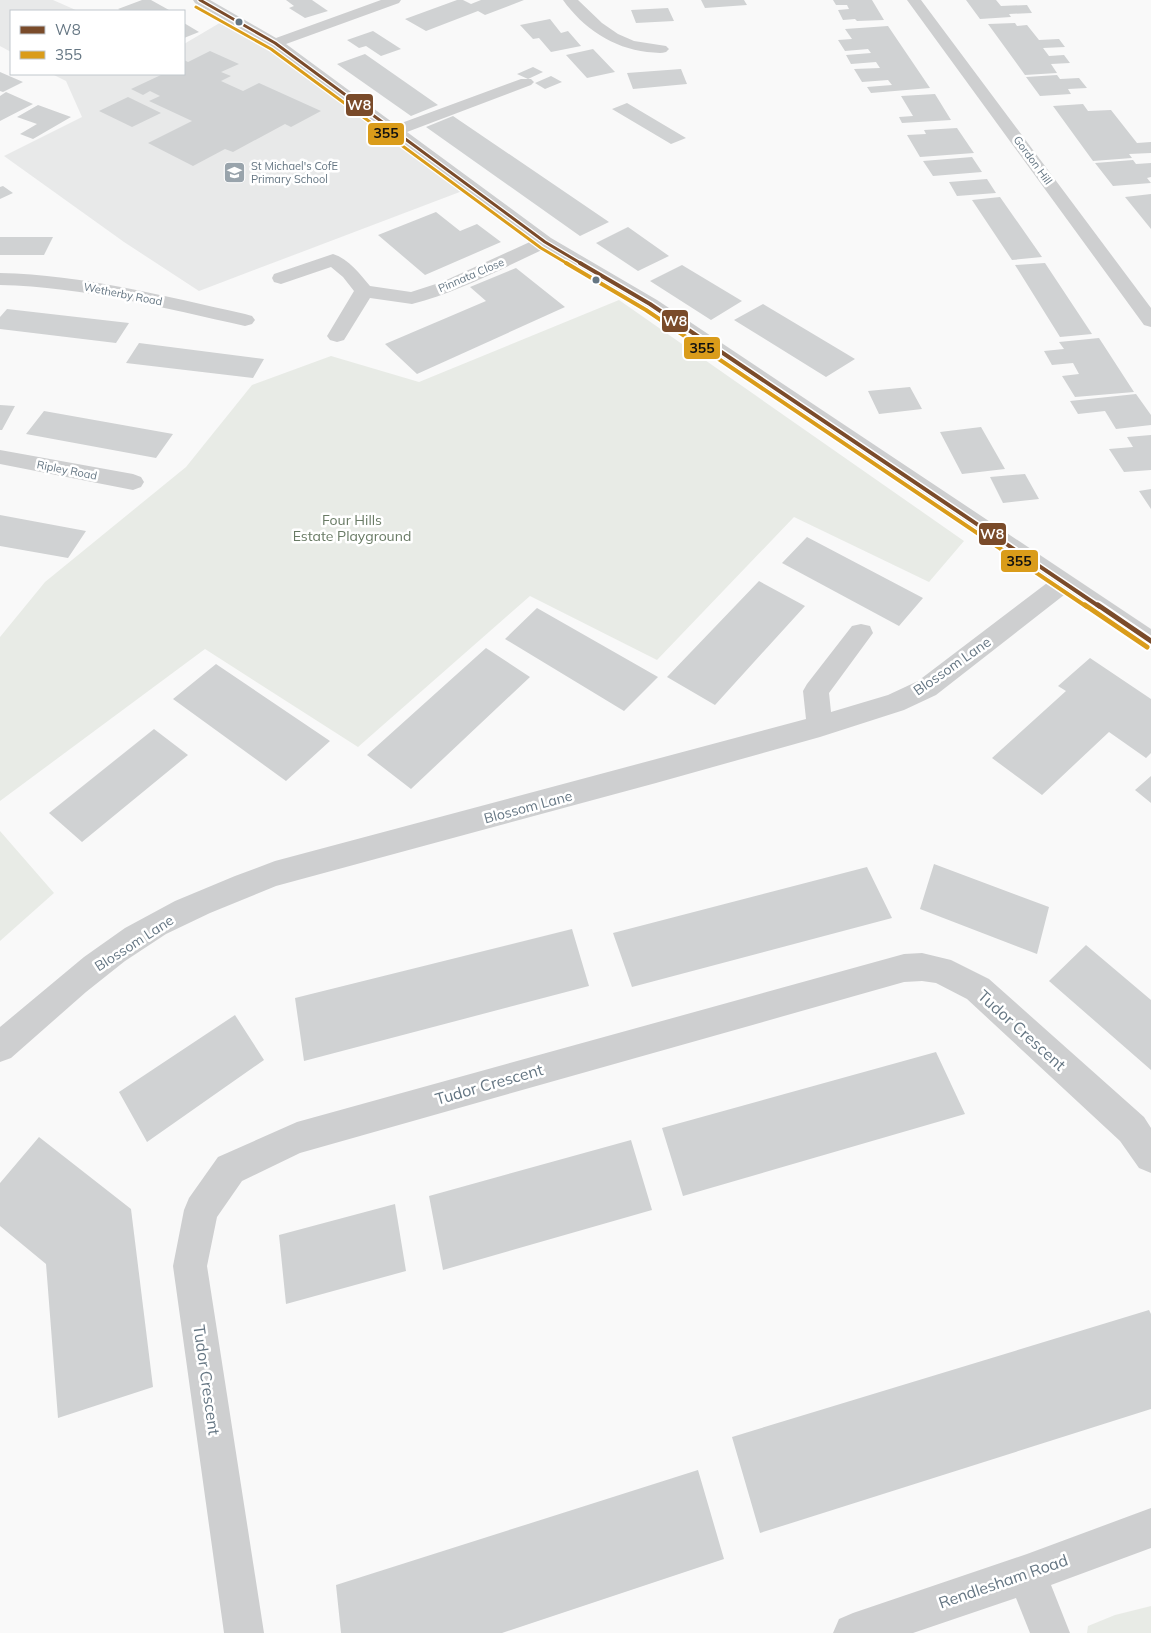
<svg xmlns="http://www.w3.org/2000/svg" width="1151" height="1633" font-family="Mulish,sans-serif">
<rect width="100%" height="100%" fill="#f9f9f9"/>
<!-- built -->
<path fill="#e8e9e9" d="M0,0H53L78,11H11V52L0,46Z
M223,21L269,46L465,190L199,291L124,242L4,156L82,117L66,81L52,74H184V44Z"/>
<!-- green -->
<path fill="#e8ebe6" d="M619,300L964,541L929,582L794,517L657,660L530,596L358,747L205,649L0,801V637L45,582L186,467L252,385L331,356L419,382Z
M0,831L54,893L0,941Z
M1151,1606V1633H1087L1088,1626L1115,1615Z"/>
<!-- building -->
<path fill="#d0d2d3" d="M142,0H151L169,10L122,11L118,9Z
M286,0H312L328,11L305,18L289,8L294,6Z
M457,0H463L471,4L481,0H524L485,15L478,11L426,31L405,19Z
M701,0H744L747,5L705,8Z
M833,0H872L884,20L857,21L855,19L843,20L838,10L849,9L847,5H836Z
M966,0H996L1001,6L1027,5L1032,13L1009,14L1011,17L980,19Z
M668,8L674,21L636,23L631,10Z
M550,19L561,33L568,31L581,46L551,52L539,38L533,39L520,25Z
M184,23L199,32L184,38Z
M1015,23L1017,26L1027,25L1039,40L1059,39L1065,47L1043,48L1049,56L1064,55L1070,63L1051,64L1057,73L1025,75L988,24Z
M888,26L930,88L871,93L867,87L892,85L888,80L862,82L854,69L880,68L876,62L851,64L846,55L871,53L868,49L845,51L838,40L852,39L845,29Z
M373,31L401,49L381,56L366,46L359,48L347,40Z
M593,49L615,72L587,78L566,55Z
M210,51L239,64L221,72L231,76L221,81L243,91L259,83L321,111L291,127L285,124L233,152L225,149L193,166L148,143L192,121L149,101L160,96L150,91L143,95L131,89L163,74H184V60L188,62Z
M365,54L438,105L411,116L337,64Z
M533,67L543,72L528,79L517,74Z
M681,69L687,84L633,89L627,73Z
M0,72L23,82L3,92L0,91Z
M1057,75L1060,79L1079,78L1087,88L1068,89L1071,94L1040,96L1026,77Z
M551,76L562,82L545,89L535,83Z
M6,92L33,104L0,121V96Z
M935,94L951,120L902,123L899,117L913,116L901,96Z
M128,97L161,113L132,127L99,111Z
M627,103L686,138L671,144L612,109Z
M1083,104L1088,111L1111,110L1137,143L1151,142V153L1129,154L1132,158L1093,161L1053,106Z
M38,105L71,117L33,139L20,134L37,124L17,117Z
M453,116L609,222L580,236L426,127Z
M957,128L974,153L920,157L907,135L926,134L924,130Z
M972,157L982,172L933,176L923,161Z
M1133,160L1136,164L1151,163V177L1147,178L1151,183L1113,186L1095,163Z
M987,179L996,193L957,196L949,182Z
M3,186L13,193L0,199V187Z
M1151,194V229L1125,197Z
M1000,197L1042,257L1012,260L972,200Z
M436,212L460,231L477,224L501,242L425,275L378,235Z
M628,227L669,256L638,271L596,243Z
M0,237H53L44,255H0Z
M1045,263L1092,334L1060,337L1015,265Z
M682,265L742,301L711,320L650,281Z
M516,268L565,307L417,374L385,344L486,301L470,287Z
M763,304L855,359L826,377L734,320Z
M7,309L129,323L116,343L0,329V317Z
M1099,338L1134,392L1075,397L1062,376L1079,374L1073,363L1052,365L1044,351L1064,349L1059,342Z
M139,343L264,359L253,378L126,363Z
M910,387L922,409L879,414L868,391Z
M1136,394L1151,415V425L1116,429L1105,411L1078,414L1070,401Z
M0,405L15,406L2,430H0Z
M44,411L173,434L156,458L26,434Z
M981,427L1005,469L962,474L940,432Z
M1151,435V470L1124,472L1109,449L1133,447L1127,437Z
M1025,474L1039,499L1003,503L990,477Z
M1151,489V509L1139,491Z
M0,515L86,531L68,558L0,546Z
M807,537L923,598L899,626L782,563Z
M759,581L805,606L715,705L667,677Z
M537,608L658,677L624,711L505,639Z
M486,648L530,677L411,789L367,755Z
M1090,658L1151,699V753L1146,758L1109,732L1042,795L992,758L1066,691L1058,686Z
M216,664L330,741L286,781L173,699Z
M154,729L188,755L82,842L49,813Z
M1151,776V803L1135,790Z
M934,864L1049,907L1037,954L920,909Z
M867,867L892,918L632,987L613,933Z
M572,929L589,986L304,1061L295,998Z
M1086,945L1151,1000V1070L1049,981Z
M235,1015L264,1060L147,1142L119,1092Z
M936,1052L965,1114L683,1196L662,1128Z
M39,1137L131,1209L153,1387L58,1418L46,1264L0,1226V1183Z
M631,1140L652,1210L443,1270L429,1196Z
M395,1204L406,1271L286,1304L279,1235Z
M1149,1310L1151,1314V1409L760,1533L732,1437Z
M698,1470L724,1559L502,1633H341L336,1585Z"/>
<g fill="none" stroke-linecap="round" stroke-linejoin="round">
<!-- minor -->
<path fill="#cecfd0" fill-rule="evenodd" d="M193,0H210L276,38L381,0H401L399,3L286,44L396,125L521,79H531L534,82L531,85L407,132L551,238L657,300L1151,629V650L1142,648L1064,595L936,695L904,710L820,737L656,783L276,886L210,913L166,934L125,961L86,992L11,1058L0,1062V1027L84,957L125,928L175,901L235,876L275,861L806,719L803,691L807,684L852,626L861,624L870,626L873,633L829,693L831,712L888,695L918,681L1047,583L643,308L544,249C501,269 458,292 412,304L370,298L344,340L337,342L330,340L327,336L354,291L343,277L331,267L281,284L274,282L272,278L274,274L333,254C349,259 360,274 370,286L411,292L442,282L532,241L270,46L195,3Z
M563,0H578L602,23L618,34L634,41L666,46L669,49L666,52C660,54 654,52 647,52C613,48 583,28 563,0Z
M907,0H921L1151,308V327L1144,325Z
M0,273C84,275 164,296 245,314L252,316L255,320L252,324L245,326C164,308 84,287 0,285Z
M0,450L133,474L141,477L144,482L141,487L133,490L0,464Z
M922,953L951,960L989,979L1144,1117L1151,1128V1173L1139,1168L1120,1141L967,999L936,983L922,981L904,982L300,1153L242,1181L217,1217L207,1266L264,1633H224L173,1266L184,1210L189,1198L218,1157L297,1122L904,954Z
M1151,1508V1548L1051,1585L1070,1633H1030L1016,1598L913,1633H833L839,1619L853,1613L1027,1554Z"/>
<defs>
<path id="bus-1-far2" d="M200,0L275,43L545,242L582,264"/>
<path id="bus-1-far1" d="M580,263L650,304L1100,607"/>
<path id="bus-1" d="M1098,605L1151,641"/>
<path id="bus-2-far2" d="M196,7L271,49L541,248L568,264"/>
<path id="bus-2-far1" d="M566,263L646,310L1087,607"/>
<path id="bus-2" d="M1085,605L1147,647"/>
</defs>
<!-- bus-1-far2 casing -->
<use href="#bus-1-far2" stroke="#fff" stroke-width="5.5"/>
<!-- bus-1-far1 casing -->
<use href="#bus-1-far1" stroke="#fff" stroke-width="7"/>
<!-- bus-1 casing -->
<use href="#bus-1" stroke="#fff" stroke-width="9"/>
<!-- bus-2-far2 casing -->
<use href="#bus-2-far2" stroke="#fff" stroke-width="5.5"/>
<!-- bus-2-far1 casing -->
<use href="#bus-2-far1" stroke="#fff" stroke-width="7"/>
<!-- bus-2 casing -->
<use href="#bus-2" stroke="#fff" stroke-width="9"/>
<!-- bus-1-far2 -->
<use href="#bus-1-far2" stroke="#7a4b2a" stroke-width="3"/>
<!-- bus-1-far1 -->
<use href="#bus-1-far1" stroke="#7a4b2a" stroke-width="4"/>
<!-- bus-1 -->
<use href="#bus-1" stroke="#7a4b2a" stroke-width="5"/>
<!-- bus-2-far2 -->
<use href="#bus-2-far2" stroke="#da9c1a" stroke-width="3"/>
<!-- bus-2-far1 -->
<use href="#bus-2-far1" stroke="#da9c1a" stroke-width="4"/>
<!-- bus-2 -->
<use href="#bus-2" stroke="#da9c1a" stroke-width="5"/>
</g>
<!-- icons -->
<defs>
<symbol id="school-square" viewBox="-11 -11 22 22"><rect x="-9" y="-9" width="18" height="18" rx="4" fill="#99a4ac" stroke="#fff"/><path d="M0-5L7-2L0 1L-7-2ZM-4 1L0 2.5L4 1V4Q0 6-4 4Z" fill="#fff"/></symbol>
</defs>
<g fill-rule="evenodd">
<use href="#school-square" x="222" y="160" width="25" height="25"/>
</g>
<!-- markers -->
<g fill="#657683" stroke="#fff" stroke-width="2">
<circle cx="239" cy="22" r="4.5"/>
<circle cx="596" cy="280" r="4.5"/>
</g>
<g text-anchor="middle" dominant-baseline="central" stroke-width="5" stroke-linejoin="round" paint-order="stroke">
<!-- far-street labels -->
<g font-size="11" fill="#657683" stroke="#fff">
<text transform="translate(1033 160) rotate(54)">Gordon Hill</text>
<text transform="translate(471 275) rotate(-23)">Pinnata Close</text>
<text transform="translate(123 294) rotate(11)">Wetherby Road</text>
<text transform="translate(67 470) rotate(11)">Ripley Road</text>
</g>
<!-- far-poi labels -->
<g font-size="11" fill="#657683" stroke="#fff" text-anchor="start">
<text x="251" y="166">St Michael's CofE<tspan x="251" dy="13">Primary School</tspan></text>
</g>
<!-- park labels -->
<g font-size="14" fill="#687a64" stroke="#fff">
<text x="352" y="520">Four Hills<tspan x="352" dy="16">Estate Playground</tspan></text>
</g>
<!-- street labels -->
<g font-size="14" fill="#657683" stroke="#fff">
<text transform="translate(952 666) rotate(-35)">Blossom Lane</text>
<text transform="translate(528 807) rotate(-15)">Blossom Lane</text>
<text transform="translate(134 943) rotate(-33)">Blossom Lane</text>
</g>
<!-- near-street labels -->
<g font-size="16" fill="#657683" stroke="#fff">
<text transform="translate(1022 1030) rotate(42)">Tudor Crescent</text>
<text transform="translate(489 1084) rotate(-16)">Tudor Crescent</text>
<text transform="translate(207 1380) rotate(82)">Tudor Crescent</text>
<text transform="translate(1003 1581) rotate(-19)">Rendlesham Road</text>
</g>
</g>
<g stroke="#fff" stroke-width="2">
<rect x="345" y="93" width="29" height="24" rx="5" fill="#7a4b2a"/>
<rect x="367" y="122" width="38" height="24" rx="5" fill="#da9c1a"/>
<rect x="661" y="309" width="28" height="24" rx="5" fill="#7a4b2a"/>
<rect x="683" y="336" width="38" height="24" rx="5" fill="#da9c1a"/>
<rect x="978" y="522" width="29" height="24" rx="5" fill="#7a4b2a"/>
<rect x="1000" y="549" width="39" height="24" rx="5" fill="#da9c1a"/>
</g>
<g font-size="14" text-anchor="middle" font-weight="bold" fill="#fff">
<text x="359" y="110">W8</text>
<text x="675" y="326">W8</text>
<text x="992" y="539">W8</text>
</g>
<g font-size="14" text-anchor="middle" font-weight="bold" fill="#111">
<text x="386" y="138">355</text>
<text x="702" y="353">355</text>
<text x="1019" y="566">355</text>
</g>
<!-- legend -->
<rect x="10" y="10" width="175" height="65" fill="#ffffff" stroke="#c1c8cd"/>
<rect x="20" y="26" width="25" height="8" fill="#7a4b2a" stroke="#c1c8cd"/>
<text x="55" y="35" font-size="15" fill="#657683">W8</text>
<rect x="20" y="51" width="25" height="8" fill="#da9c1a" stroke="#c1c8cd"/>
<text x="55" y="60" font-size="15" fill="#657683">355</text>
</svg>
